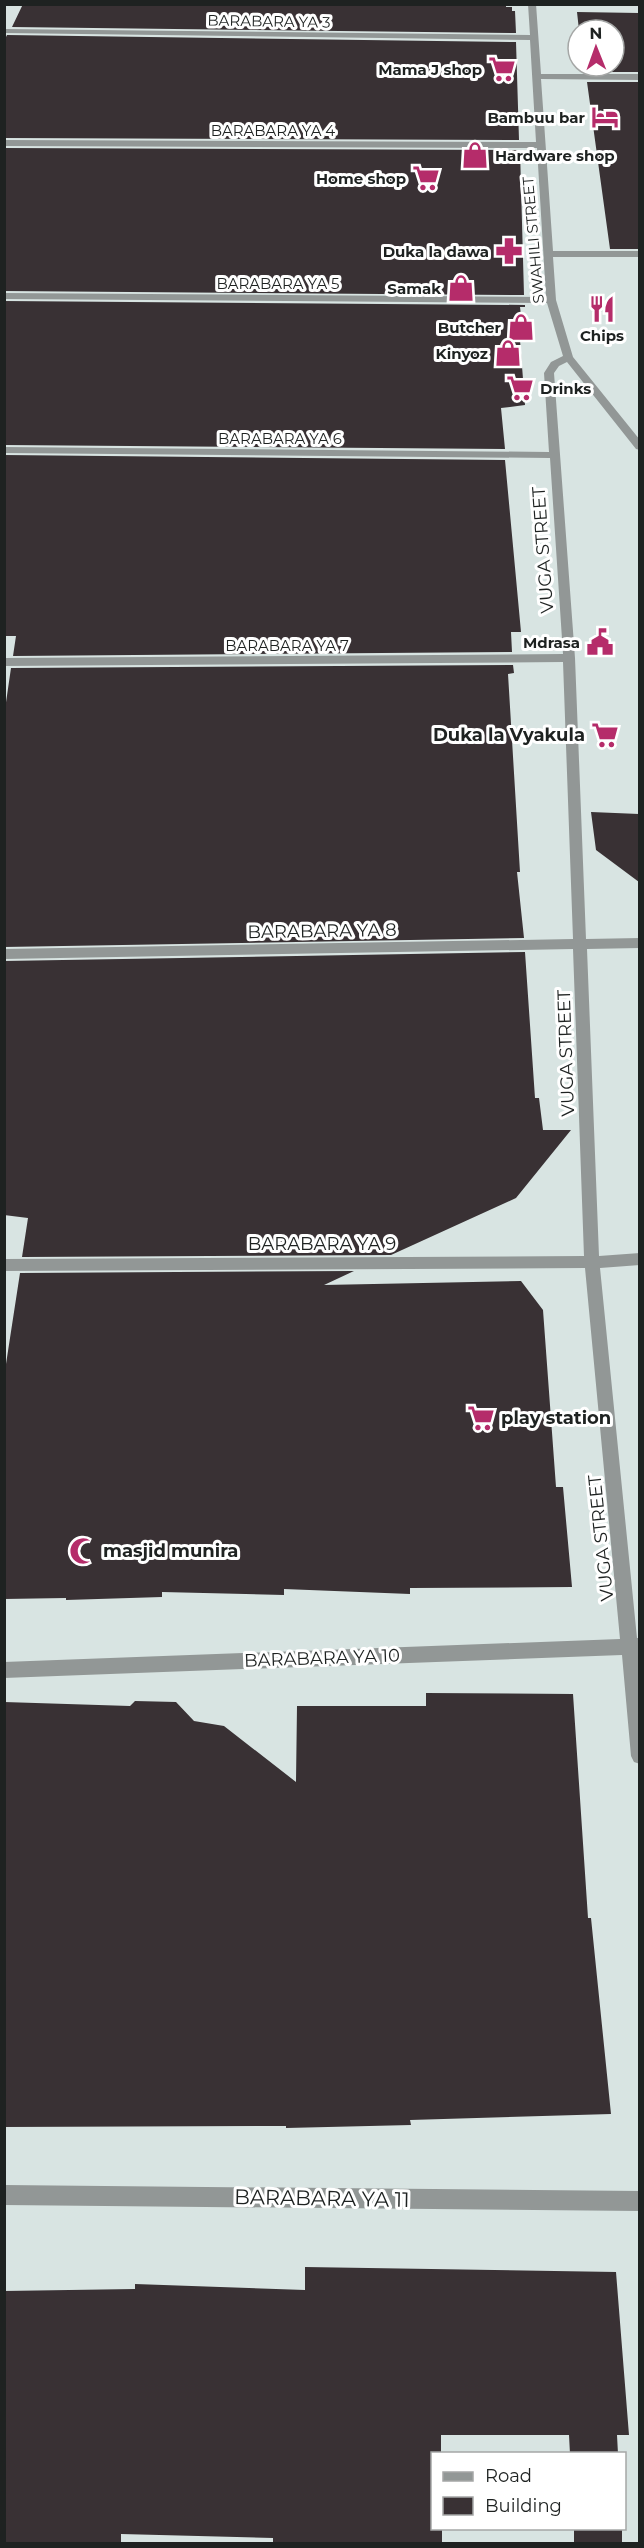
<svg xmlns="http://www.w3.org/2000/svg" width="644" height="2548" font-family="Montserrat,sans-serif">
<rect width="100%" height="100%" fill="#d8e4e2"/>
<!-- building -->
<path fill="#393134" d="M23,4H506V7H512V11H515L516,33L12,27Z
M577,12L639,13V72H585V66H614V30H579Z
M7,35L516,42L519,140L4,138V41Z
M587,82H639V249H610Z
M4,148L520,150L524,295L4,291Z
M4,301L525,305V307H520L524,340H520L525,405L501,408L505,449L4,445Z
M4,455L505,460L521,632H511L512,652L13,656L16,636H4Z
M513,665L514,673L508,674L520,872H517L524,938L4,947V716L11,668Z
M591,812L639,814V882L596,850Z
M525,952L535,1098H539L543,1130H571L516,1198L391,1255L22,1257L28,1218L4,1215V961Z
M354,1271L324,1285L521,1281L543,1310L556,1487H563L572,1587L410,1588V1594L284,1589V1595L162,1592V1597L66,1600V1598L4,1599V1377L20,1273Z
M426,1693L573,1694L588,1918H591L611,2114L410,2120L411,2125L286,2128V2126L4,2127V1702L130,1706L135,1701L176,1702L194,1721L224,1726L296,1782L297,1706H426Z
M305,2267L616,2272L629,2435H617L618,2454H570L569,2435H441V2454H432V2529H442V2544H273V2538L121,2534V2544H4V2291L135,2289V2284L305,2290Z
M574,2529H622V2544H574Z"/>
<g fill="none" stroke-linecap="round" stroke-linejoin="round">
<!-- minor -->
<path fill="#929796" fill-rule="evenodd" d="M528,4H536L541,74H640V80L541,79L553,251H640V257H553L556,300L573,357L640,440V450L636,449L567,362L559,366L554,373L575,658L586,939L640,938V948L587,949L599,1256L640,1253V1265L600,1268L637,1638H640V1764L634,1762L631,1756L622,1655L4,1678V1662L620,1639L585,1268L4,1271V1259L584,1256L573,949L4,959V949L573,939L563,662L4,666V658L563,654L550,458L4,453V447L549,452L544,373L551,362L563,356L547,303L4,299V293L546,297L537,148L4,146V140L536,142L530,40L4,33V29L530,35Z
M4,2185L640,2191V2211L4,2205Z"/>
</g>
<!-- icons -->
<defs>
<symbol id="supermarket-bare" viewBox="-9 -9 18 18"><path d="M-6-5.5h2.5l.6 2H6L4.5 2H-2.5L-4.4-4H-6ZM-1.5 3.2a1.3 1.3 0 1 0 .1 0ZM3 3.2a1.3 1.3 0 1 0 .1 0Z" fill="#b52c6a" stroke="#fff" stroke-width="2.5" paint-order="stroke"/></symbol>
<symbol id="hotel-bare" viewBox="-9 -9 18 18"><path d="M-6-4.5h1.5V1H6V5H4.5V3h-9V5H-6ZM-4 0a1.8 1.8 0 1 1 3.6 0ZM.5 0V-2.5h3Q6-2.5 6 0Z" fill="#b52c6a" stroke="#fff" stroke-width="2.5" paint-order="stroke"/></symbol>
<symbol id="shop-bare" viewBox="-9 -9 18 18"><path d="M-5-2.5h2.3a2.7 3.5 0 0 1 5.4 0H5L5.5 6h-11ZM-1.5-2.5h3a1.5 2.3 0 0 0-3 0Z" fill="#b52c6a" stroke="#fff" stroke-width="2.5" paint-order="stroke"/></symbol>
<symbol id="pharmacy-bare" viewBox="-9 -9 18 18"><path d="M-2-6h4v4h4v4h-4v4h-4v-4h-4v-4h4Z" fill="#b52c6a" stroke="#fff" stroke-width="2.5" paint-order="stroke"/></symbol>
<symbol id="restaurant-bare" viewBox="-9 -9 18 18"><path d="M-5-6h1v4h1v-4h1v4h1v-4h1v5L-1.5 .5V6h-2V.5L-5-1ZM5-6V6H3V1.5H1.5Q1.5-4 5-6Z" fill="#b52c6a" stroke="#fff" stroke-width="2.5" paint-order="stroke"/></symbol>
<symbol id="civic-bare" viewBox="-9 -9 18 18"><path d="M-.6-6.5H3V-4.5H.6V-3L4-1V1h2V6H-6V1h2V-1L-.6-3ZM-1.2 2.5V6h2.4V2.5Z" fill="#b52c6a" stroke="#fff" stroke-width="2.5" paint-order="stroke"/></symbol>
<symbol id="mosque-bare" viewBox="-9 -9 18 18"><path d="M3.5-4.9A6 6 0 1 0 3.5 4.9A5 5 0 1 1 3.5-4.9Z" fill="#b52c6a" stroke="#fff" stroke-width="2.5" paint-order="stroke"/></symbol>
</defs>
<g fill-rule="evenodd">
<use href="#supermarket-bare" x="483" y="50" width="38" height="38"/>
<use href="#hotel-bare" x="586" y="98" width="38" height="38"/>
<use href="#shop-bare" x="456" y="136" width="38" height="38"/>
<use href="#supermarket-bare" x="407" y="159" width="38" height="38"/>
<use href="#pharmacy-bare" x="490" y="232" width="38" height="38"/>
<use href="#shop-bare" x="442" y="269" width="38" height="38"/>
<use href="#restaurant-bare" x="583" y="290" width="38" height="38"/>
<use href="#shop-bare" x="502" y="308" width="38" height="38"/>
<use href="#shop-bare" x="489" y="334" width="38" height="38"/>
<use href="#supermarket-bare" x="501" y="369" width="38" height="38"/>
<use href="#civic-bare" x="581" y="623" width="38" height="38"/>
<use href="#supermarket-bare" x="586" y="716" width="38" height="38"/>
<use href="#supermarket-bare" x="462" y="1399" width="38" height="38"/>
<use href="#mosque-bare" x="64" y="1532" width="38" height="38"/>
</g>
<g text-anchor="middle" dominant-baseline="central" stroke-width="6" stroke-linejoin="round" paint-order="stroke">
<!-- far-street labels -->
<g font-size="15" fill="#1e2221" stroke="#fff">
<text transform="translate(269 21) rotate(1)">BARABARA YA 3</text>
<text x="273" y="130">BARABARA YA 4</text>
<text transform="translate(533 240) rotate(-95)">SWAHILI STREET</text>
<text x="278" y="283">BARABARA YA 5</text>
<text x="280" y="438">BARABARA YA 6</text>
<text x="287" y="645">BARABARA YA 7</text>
</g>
<!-- far-poi labels -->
<g font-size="15" font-weight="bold" fill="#1e2221" stroke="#fff" text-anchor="end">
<text x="482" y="69">Mama J shop</text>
<text x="585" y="117">Bambuu bar</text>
<text x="495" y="155" text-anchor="start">Hardware shop</text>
<text x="406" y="178">Home shop</text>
<text x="489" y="251">Duka la dawa</text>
<text x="441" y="288">Samak</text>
<text x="501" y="327">Butcher</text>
<text x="602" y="335" text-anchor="middle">Chips</text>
<text x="488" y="353">Kinyoz</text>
<text x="540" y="388" text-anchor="start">Drinks</text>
<text x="580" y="642">Mdrasa</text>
</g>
<!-- street labels -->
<g font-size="18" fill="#1e2221" stroke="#fff">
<text transform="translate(543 550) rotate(-94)">VUGA STREET</text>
<text transform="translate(322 931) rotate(-1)">BARABARA YA 8</text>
<text transform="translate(566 1053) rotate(-92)">VUGA STREET</text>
<text x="322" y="1244">BARABARA YA 9</text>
<text transform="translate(601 1538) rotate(-96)">VUGA STREET</text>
<text transform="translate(322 1658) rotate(-2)">BARABARA YA 10</text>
</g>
<!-- poi labels -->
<g font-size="18" font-weight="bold" fill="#1e2221" stroke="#fff" text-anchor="start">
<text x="585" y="735" text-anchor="end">Duka la Vyakula</text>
<text x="501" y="1418">play station</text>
<text x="103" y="1551">masjid munira</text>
</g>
<!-- near-street labels -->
<g font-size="21" fill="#1e2221" stroke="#fff">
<text transform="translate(322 2198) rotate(1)">BARABARA YA 11</text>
</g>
</g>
<!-- border -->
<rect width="644" height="2548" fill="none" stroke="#1e2221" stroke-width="12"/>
<!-- legend -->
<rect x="431" y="2452" width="195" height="78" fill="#ffffff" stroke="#a5a7a6" stroke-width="1.5"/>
<rect x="443" y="2472" width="30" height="9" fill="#929796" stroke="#a5a7a6" stroke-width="1.5"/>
<text x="485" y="2482" font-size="18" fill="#1e2221">Road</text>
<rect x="443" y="2497" width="30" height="18" fill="#393134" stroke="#a5a7a6" stroke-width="1.5"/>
<text x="485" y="2512" font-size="18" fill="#1e2221">Building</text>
<!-- north arrow -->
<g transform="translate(596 48) rotate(359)"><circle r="28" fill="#ffffff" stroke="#a5a7a6" stroke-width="1.5"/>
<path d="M0-4.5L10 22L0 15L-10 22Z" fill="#b52c6a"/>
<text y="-9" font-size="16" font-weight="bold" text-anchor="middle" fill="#1e2221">N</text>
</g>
</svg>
